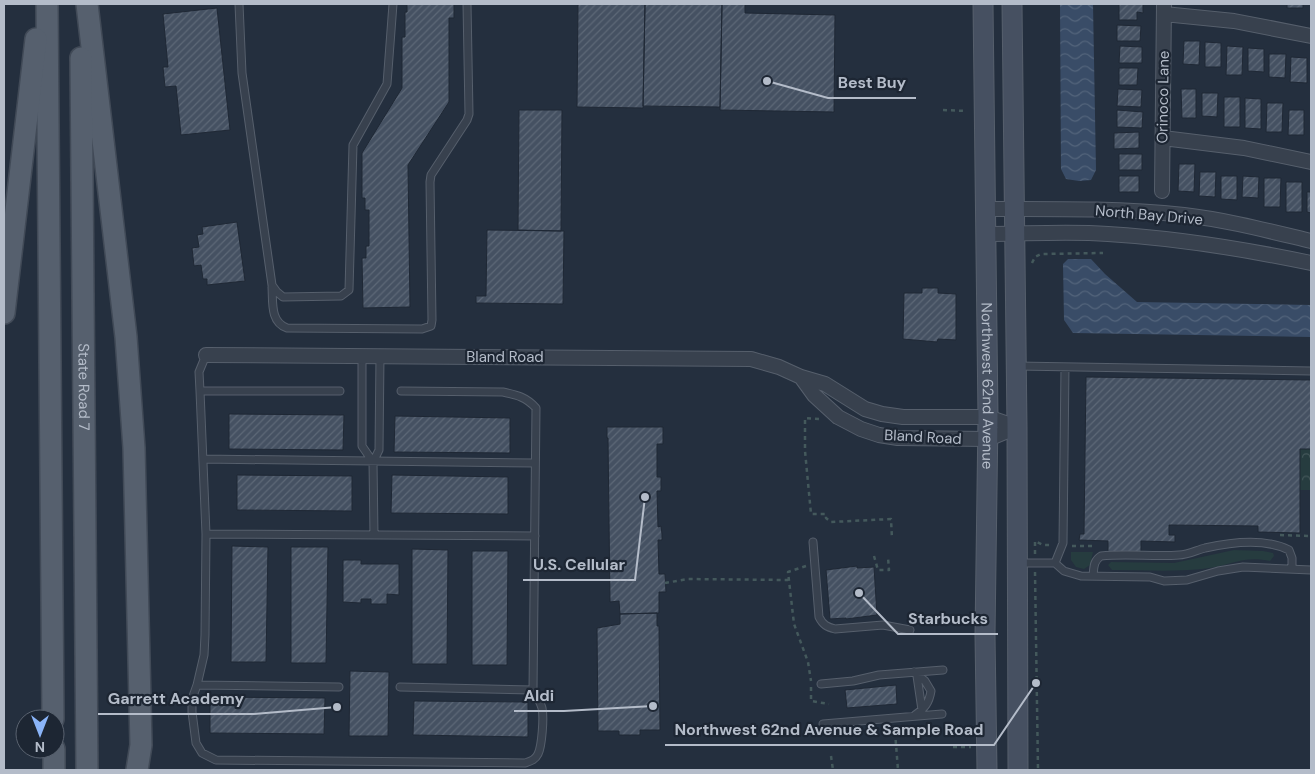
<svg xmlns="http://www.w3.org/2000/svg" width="1315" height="774" font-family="'DM Sans',sans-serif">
<defs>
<pattern id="park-crowns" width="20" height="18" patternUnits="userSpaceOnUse" patternTransform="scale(1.25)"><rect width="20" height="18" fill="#263c3f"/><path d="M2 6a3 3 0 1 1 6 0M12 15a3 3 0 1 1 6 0" fill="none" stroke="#435659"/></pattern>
<pattern id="water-waves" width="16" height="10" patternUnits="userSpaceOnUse" patternTransform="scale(1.25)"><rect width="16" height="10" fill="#394c67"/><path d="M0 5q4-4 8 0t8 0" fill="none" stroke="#53647b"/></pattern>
<pattern id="building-hatch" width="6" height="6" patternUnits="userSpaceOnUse" patternTransform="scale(1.25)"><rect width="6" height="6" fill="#455162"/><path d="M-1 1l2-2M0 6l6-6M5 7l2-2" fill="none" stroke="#5d6877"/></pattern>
</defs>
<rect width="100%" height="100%" fill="#242f3e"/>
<!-- grass -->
<path fill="#263c3f" d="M1234,550L1263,551L1273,553L1274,556L1270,561C1242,555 1228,567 1202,569C1172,572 1142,570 1112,570L1108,565L1111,562L1174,563Z
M1071,552H1093L1090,565L1084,569L1076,567L1071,560Z"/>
<!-- park -->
<path fill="url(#park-crowns)" d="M1300,449H1311V490H1300Z"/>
<!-- water -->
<path fill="url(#water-waves)" d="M1060,4H1093L1096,170L1091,180L1079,181L1066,179L1061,169Z
M1068,259H1091L1105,274L1137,302L1311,305V337L1073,333L1064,320L1063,264Z"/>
<!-- building -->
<path fill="url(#building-hatch)" stroke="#1f2835" d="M407,4H454V18H449V102L408,165L410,307L363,308L362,258H366V246H369V210H365V198H362V153L402,88V37H405V12H407Z
M578,4H645L643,108L577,107Z
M645,4H722L720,107L643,106Z
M722,4H745V13L835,15L834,112L720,110Z
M1119,4H1143V13L1137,12V20H1119Z
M1287,4H1303V8H1287Z
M217,8L230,130L181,135L176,86L165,87L163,67H168L163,14Z
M1117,25L1141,26L1140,41H1117Z
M1184,41H1200L1199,65L1183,64Z
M1205,42L1221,43V67H1205Z
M1120,46L1142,47V63H1119Z
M1227,46L1243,47L1242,75H1226Z
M1248,48L1264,49V72L1248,71Z
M1269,54H1286L1285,78L1269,77Z
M1291,57L1307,58V83L1290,82Z
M1119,68H1138L1137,85H1119Z
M1118,89L1142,90L1141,107L1117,106Z
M1181,89H1196V118H1182Z
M1202,93H1218L1217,117L1202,116Z
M1224,97H1240V127H1224Z
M1245,98L1261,99V129L1245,128Z
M1267,103H1283L1282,132H1266Z
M519,110H562L561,231L518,230Z
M1117,110L1143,112L1142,128L1117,127Z
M1289,110H1304V135H1288Z
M1139,132V148L1114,149V133Z
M1119,154H1142V170H1119Z
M1179,164H1195L1194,192L1178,191Z
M1200,172H1216L1215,197L1199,196Z
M1119,176H1139V192H1119Z
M1221,176H1237V200L1221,199Z
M1243,176L1259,177L1258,198L1242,197Z
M1264,178H1281L1280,207H1264Z
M1286,182H1302V212H1286Z
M1307,192H1311V213L1307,212Z
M237,222L245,281L207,285V279H203L201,265L194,266L192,248L199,247L197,235L203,234L202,227Z
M487,230L564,231L563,304L476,303V296H486Z
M922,288H938V293L956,294V340L938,339L937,342L903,339L904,293H922Z
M1086,377L1311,380V449H1300V533L1258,532V526L1169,525V535H1175V542L1141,541V552H1108V541L1079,540L1080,534H1084Z
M229,414L344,415L343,450L229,449Z
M395,416L510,418V453L394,452Z
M607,427H663V444H657V477H661V491H657L658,527L661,526L662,534V540H658L659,574H665L666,592H659V613L620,614L619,601L610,602L608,438H607Z
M237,475L352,476V511L237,510Z
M392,475L508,477V514L391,513Z
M232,546L268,547L266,662H231Z
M291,547H328L326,663H291Z
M412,549L448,550L447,664H412Z
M472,551H508L507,665H472Z
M343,560H361V564H399V595L387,594V604H371V599H361V603L343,602Z
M857,566V568L874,567L877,615L846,619V618L830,619L826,570Z
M657,613V626H659L660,730H640V735H619V731H598L597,628L620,624V614Z
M350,671L389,672L388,736H349Z
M896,685L897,704L847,708L845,690Z
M210,697L325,698L324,734L210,733Z
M414,701L528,702V737L413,735Z"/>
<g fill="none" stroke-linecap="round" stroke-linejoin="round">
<defs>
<path id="lane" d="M239,4L242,73L272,285L277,292L283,297L341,296L349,290L353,145L387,84L393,4
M272,287C273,302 270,322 287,328L422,329L431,326L432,320L430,182L431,175L467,120L469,114L467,4
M362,356V446L373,462
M1017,366L1311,371
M200,391L199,372L206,355
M340,391H200L206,534L205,635L204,655L197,685L192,699V712L196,743L202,753L216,760L525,763C531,761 535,760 538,754C542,746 544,717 542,708C540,701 537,696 533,690L536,408C526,397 517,395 503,392L401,391
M203,459L535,463
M206,534L535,536
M374,535L373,462L379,450L380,356
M813,542L819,617C823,625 827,627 835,629L883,625L910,630
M1018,563H1055L1064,571L1081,576L1150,577L1164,581L1187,580L1218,571L1243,567L1311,570
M1055,563L1063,543L1065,367
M1093,576C1094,568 1093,561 1101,556C1127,553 1153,557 1179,555C1188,555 1197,550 1205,548C1232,542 1265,538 1289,550L1292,558V569
M914,672L925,681L931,691C929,703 925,708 915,715
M917,676L922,710
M821,684L853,681L879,675L943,670
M197,685L339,687
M400,687L533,690
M823,724L942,714"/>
<path id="street" d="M1164,14L1234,21L1311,36
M1163,138L1244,148L1311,162
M1162,191L1164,4
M985,209C1052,209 1118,208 1184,215C1227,220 1269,231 1311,241
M986,234C1026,234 1067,231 1108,234C1177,238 1244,249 1311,263
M206,355L751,359L779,367L801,377L825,384L865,409L882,414L903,417H988L1017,427
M801,377L814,395L838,417L861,429L879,435L898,438L988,439L1017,427"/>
<g id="secondary">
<path id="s1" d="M983,4L988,417L985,635L987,770"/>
<path d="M1012,4L1017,427L1018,770"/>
</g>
<g id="primary">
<path d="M47,4L53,719"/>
<path d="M87,4L126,337L134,448L141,745L137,770"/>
<path id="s2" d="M81,58L87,770"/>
<path d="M4,313L36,39"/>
<path d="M54,749V770"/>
</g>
</defs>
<!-- lane casing -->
<use href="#lane" stroke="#565f6c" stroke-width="9"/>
<!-- street casing -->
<use href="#street" stroke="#565f6c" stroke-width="16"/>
<!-- secondary casing -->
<use href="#secondary" stroke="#565f6c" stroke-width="21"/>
<!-- primary casing -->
<use href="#primary" stroke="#414a57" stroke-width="24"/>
<!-- path -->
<path stroke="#44595c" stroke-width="2.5" stroke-dasharray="4 4" stroke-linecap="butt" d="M943,110L967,111
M1032,263L1035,257L1041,254L1103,253
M819,419L805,418V451L811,514H826V518L831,522L891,519L892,539
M1280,535L1311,536
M1072,546H1096
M1035,554V541L1043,545H1051
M874,556L878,570H889L888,557
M806,566L788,572L794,624L808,662L811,681
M1035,572L1038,770
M665,583L688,579L788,580
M811,687V701L829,704
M895,732L898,770
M953,747H971
M831,756L833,770"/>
<!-- lane -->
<use href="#lane" stroke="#38414e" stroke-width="7"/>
<!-- street -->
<use href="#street" stroke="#38414e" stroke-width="14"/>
<!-- secondary -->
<use href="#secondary" stroke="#465061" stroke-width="19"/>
<!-- primary -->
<use href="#primary" stroke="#56606e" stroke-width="21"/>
</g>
<g text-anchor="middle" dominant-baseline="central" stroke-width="4.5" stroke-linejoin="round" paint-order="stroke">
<!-- street labels -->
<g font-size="15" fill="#b4bcc9" stroke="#1d2633">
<text transform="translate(1163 97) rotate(-89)">Orinoco Lane</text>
<text transform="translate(1149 215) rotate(5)">North Bay Drive</text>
<text x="505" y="357">Bland Road</text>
<text stroke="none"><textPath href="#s2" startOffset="329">State Road 7</textPath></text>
<text stroke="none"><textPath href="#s1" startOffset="382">Northwest 62nd Avenue</textPath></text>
<text transform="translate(923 437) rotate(3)">Bland Road</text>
</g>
</g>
<!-- callouts -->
<path fill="none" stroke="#b4bcc9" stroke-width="2" d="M767 81L828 98H916M645 497L635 580H523M859 593L898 634H998M653 706L564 711H514M337 707L254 714H98M1036 683L994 745H665"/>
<g fill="#b4bcc9" stroke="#1d2633" stroke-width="2">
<circle cx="767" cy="81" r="5"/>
<circle cx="645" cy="497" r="5"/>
<circle cx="859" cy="593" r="5"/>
<circle cx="653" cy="706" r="5"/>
<circle cx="337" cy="707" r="5"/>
<circle cx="1036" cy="683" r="5"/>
</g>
<g font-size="16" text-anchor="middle" font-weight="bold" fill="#b4bcc9" stroke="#1d2633" stroke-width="4.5" stroke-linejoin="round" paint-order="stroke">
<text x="872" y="88">Best Buy</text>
<text x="579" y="570">U.S. Cellular</text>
<text x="948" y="624">Starbucks</text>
<text x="539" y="701">Aldi</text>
<text x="176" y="704">Garrett Academy</text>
<text x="829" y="735">Northwest 62nd Avenue &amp; Sample Road</text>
</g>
<!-- border -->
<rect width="1315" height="774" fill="none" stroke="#b4bcc9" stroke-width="10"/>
<!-- north arrow -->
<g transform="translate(40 734) rotate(180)"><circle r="24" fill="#1d2633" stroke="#59626f"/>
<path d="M0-4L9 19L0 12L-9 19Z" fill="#8ab4f8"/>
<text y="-8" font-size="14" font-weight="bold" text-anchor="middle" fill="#b4bcc9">N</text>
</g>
</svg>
